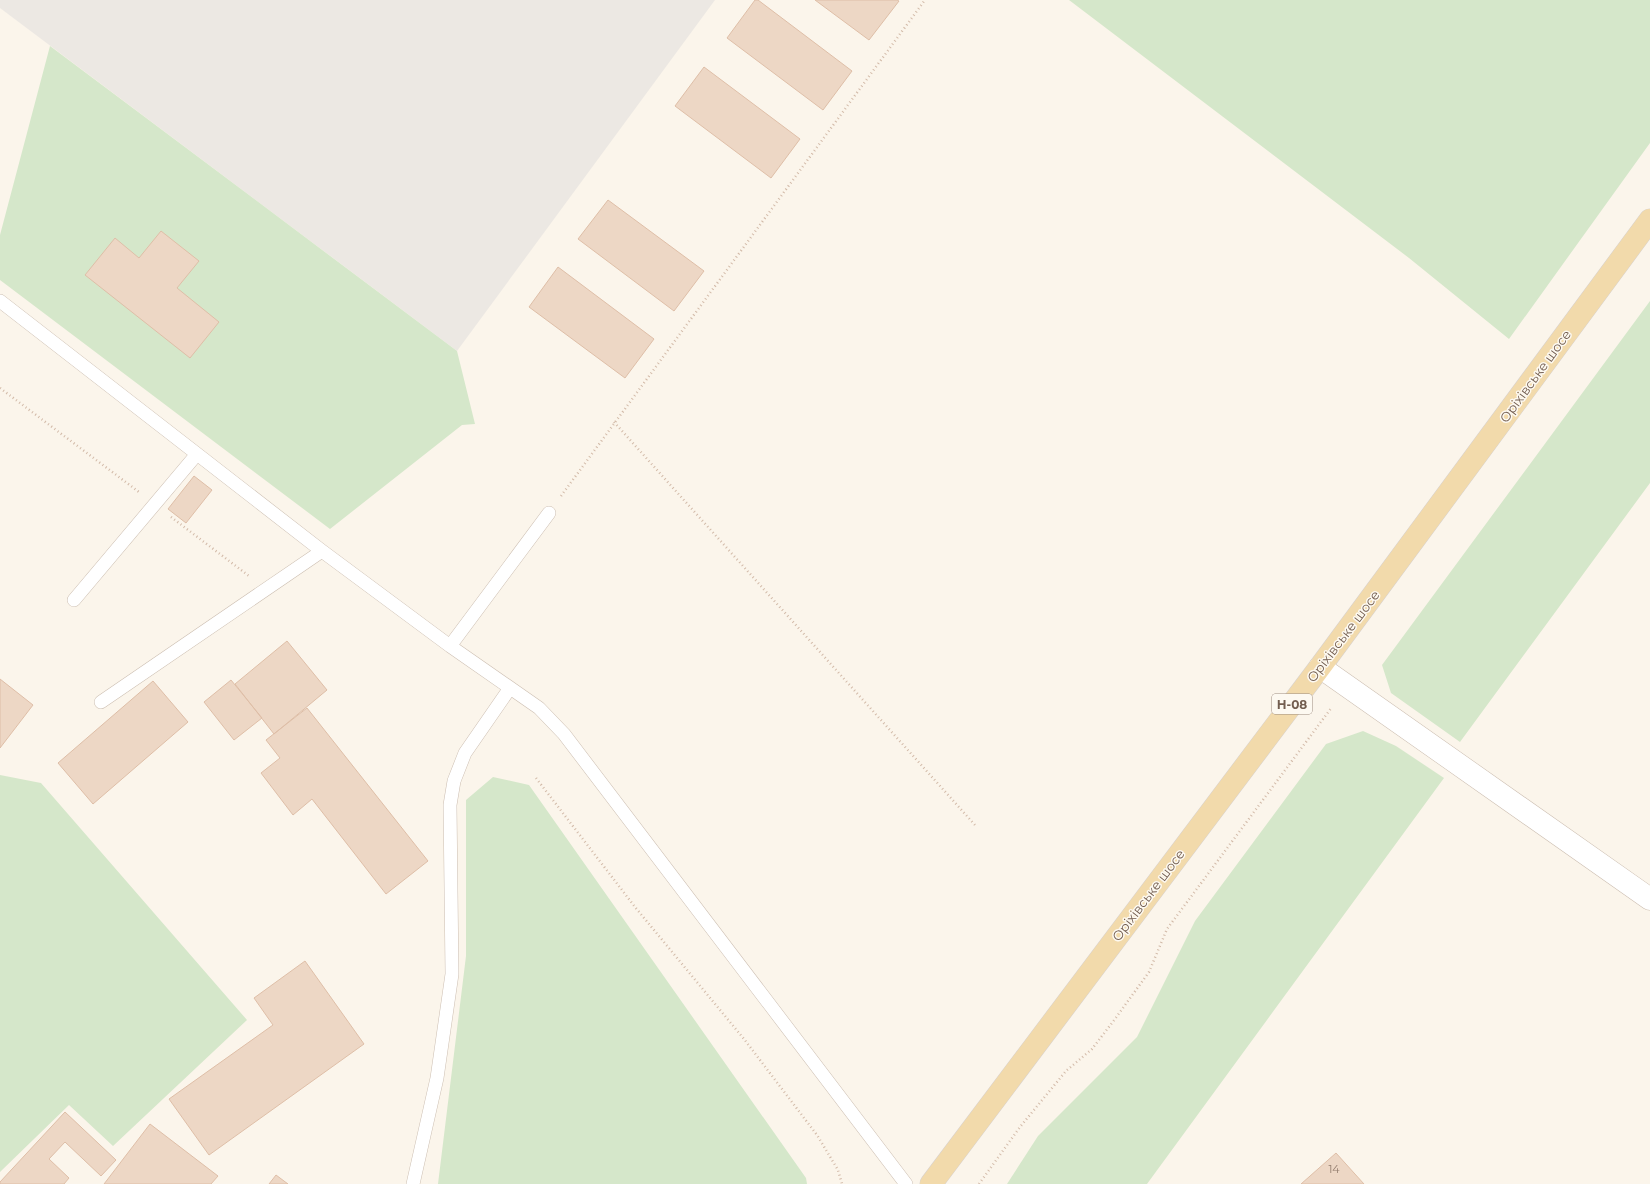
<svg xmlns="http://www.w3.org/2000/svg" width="1650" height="1184" font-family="Montserrat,sans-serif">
<rect width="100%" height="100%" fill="#fbf5eb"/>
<!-- industrial -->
<path fill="#ece8e3" d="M0,0H715L457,351L0,8Z"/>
<!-- green -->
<path fill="#d5e7ca" d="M1069,0H1650V143L1509,339L1409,258Z
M50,46L457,351L475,424L462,425L330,529L0,280V235Z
M1650,301V483L1460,742L1391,693L1382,665Z
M1363,731L1396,746L1444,778L1147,1184H1007L1038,1136L1137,1037L1195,921L1326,744Z
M0,775L41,783L247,1020L113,1146L69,1105L0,1172Z
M493,777L529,785L806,1178L807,1184H438L466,956V800Z"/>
<!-- building -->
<path fill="#edd7c5" stroke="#debea7" d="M755,0H758L852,71L823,110L727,38Z
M815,0H897L899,1L869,40Z
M704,67L800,139L771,178L675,106Z
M608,200L704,271L674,311L578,239Z
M161,231L199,261L177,288L219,322L190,358L85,275L115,238L139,258Z
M558,267L654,339L625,378L529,307Z
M194,476L212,490L186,523L168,509Z
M287,641L327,690L274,734L235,684Z
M0,679L33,705L0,748Z
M231,680L262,718L234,740L204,702Z
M153,681L188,722L93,804L58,763Z
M307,708L428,861L386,894L312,799L293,815L261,773L280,758L266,740Z
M305,961L364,1044L209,1155L169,1099L273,1025L254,998Z
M65,1112L116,1160L101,1176L65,1142L49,1159L69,1178L64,1184H0V1182Z
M150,1124L218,1176L211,1184H104Z
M1336,1153L1364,1184H1301Z
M276,1175L288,1184H269Z"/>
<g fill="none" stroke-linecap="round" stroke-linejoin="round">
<defs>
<path id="service" d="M0,301L322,551L450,646L539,708L564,734L906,1184
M74,600L197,454
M450,646L549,513
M101,702L322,551
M413,1184L437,1078L452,974L450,805L454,781L465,753L510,688"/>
<path id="minor" d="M1320,667L1650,899"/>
<path id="primary" d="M931,1184L1320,667L1650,220"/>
</defs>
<!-- service casing -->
<use href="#service" stroke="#ccbeb1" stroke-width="14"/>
<!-- minor casing -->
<use href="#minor" stroke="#ccbeb1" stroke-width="23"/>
<!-- primary casing -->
<use href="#primary" stroke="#d8d2ce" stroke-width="23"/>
<!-- path -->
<path stroke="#d2baa8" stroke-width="2.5" stroke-dasharray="1 3" stroke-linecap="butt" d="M0,388L139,492
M614,422L975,825
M561,496L925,0
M171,517L249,576
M536,778L635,907L744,1039L817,1135L838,1170L842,1184
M979,1184L1020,1127L1066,1071L1092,1049L1115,1019L1149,972L1167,929L1332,707"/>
<!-- service -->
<use href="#service" stroke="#fff" stroke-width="13"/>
<!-- minor -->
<use href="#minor" stroke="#fff" stroke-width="22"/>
<!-- primary -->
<use href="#primary" stroke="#f2daab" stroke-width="22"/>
</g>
<g text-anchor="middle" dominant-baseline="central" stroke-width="3" stroke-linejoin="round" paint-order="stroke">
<!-- number labels -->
<g font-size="11" fill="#927c6d">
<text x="1334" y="1169">14</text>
</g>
<!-- shield labels -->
<rect fill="#fdf9f1" stroke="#9c8c80" stroke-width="1" x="1272" y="694" width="40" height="20" rx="3"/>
<g font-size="12" font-weight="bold" fill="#735e50">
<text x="1292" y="704">Н-08</text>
</g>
<!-- street labels -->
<g font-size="13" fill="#735e50" stroke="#fdf9f1">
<text transform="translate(1535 376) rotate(-54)">Оріхівське шосе</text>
<text transform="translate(1343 636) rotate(-53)">Оріхівське шосе</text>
<text transform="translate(1148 895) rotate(-53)">Оріхівське шосе</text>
</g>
</g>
</svg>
